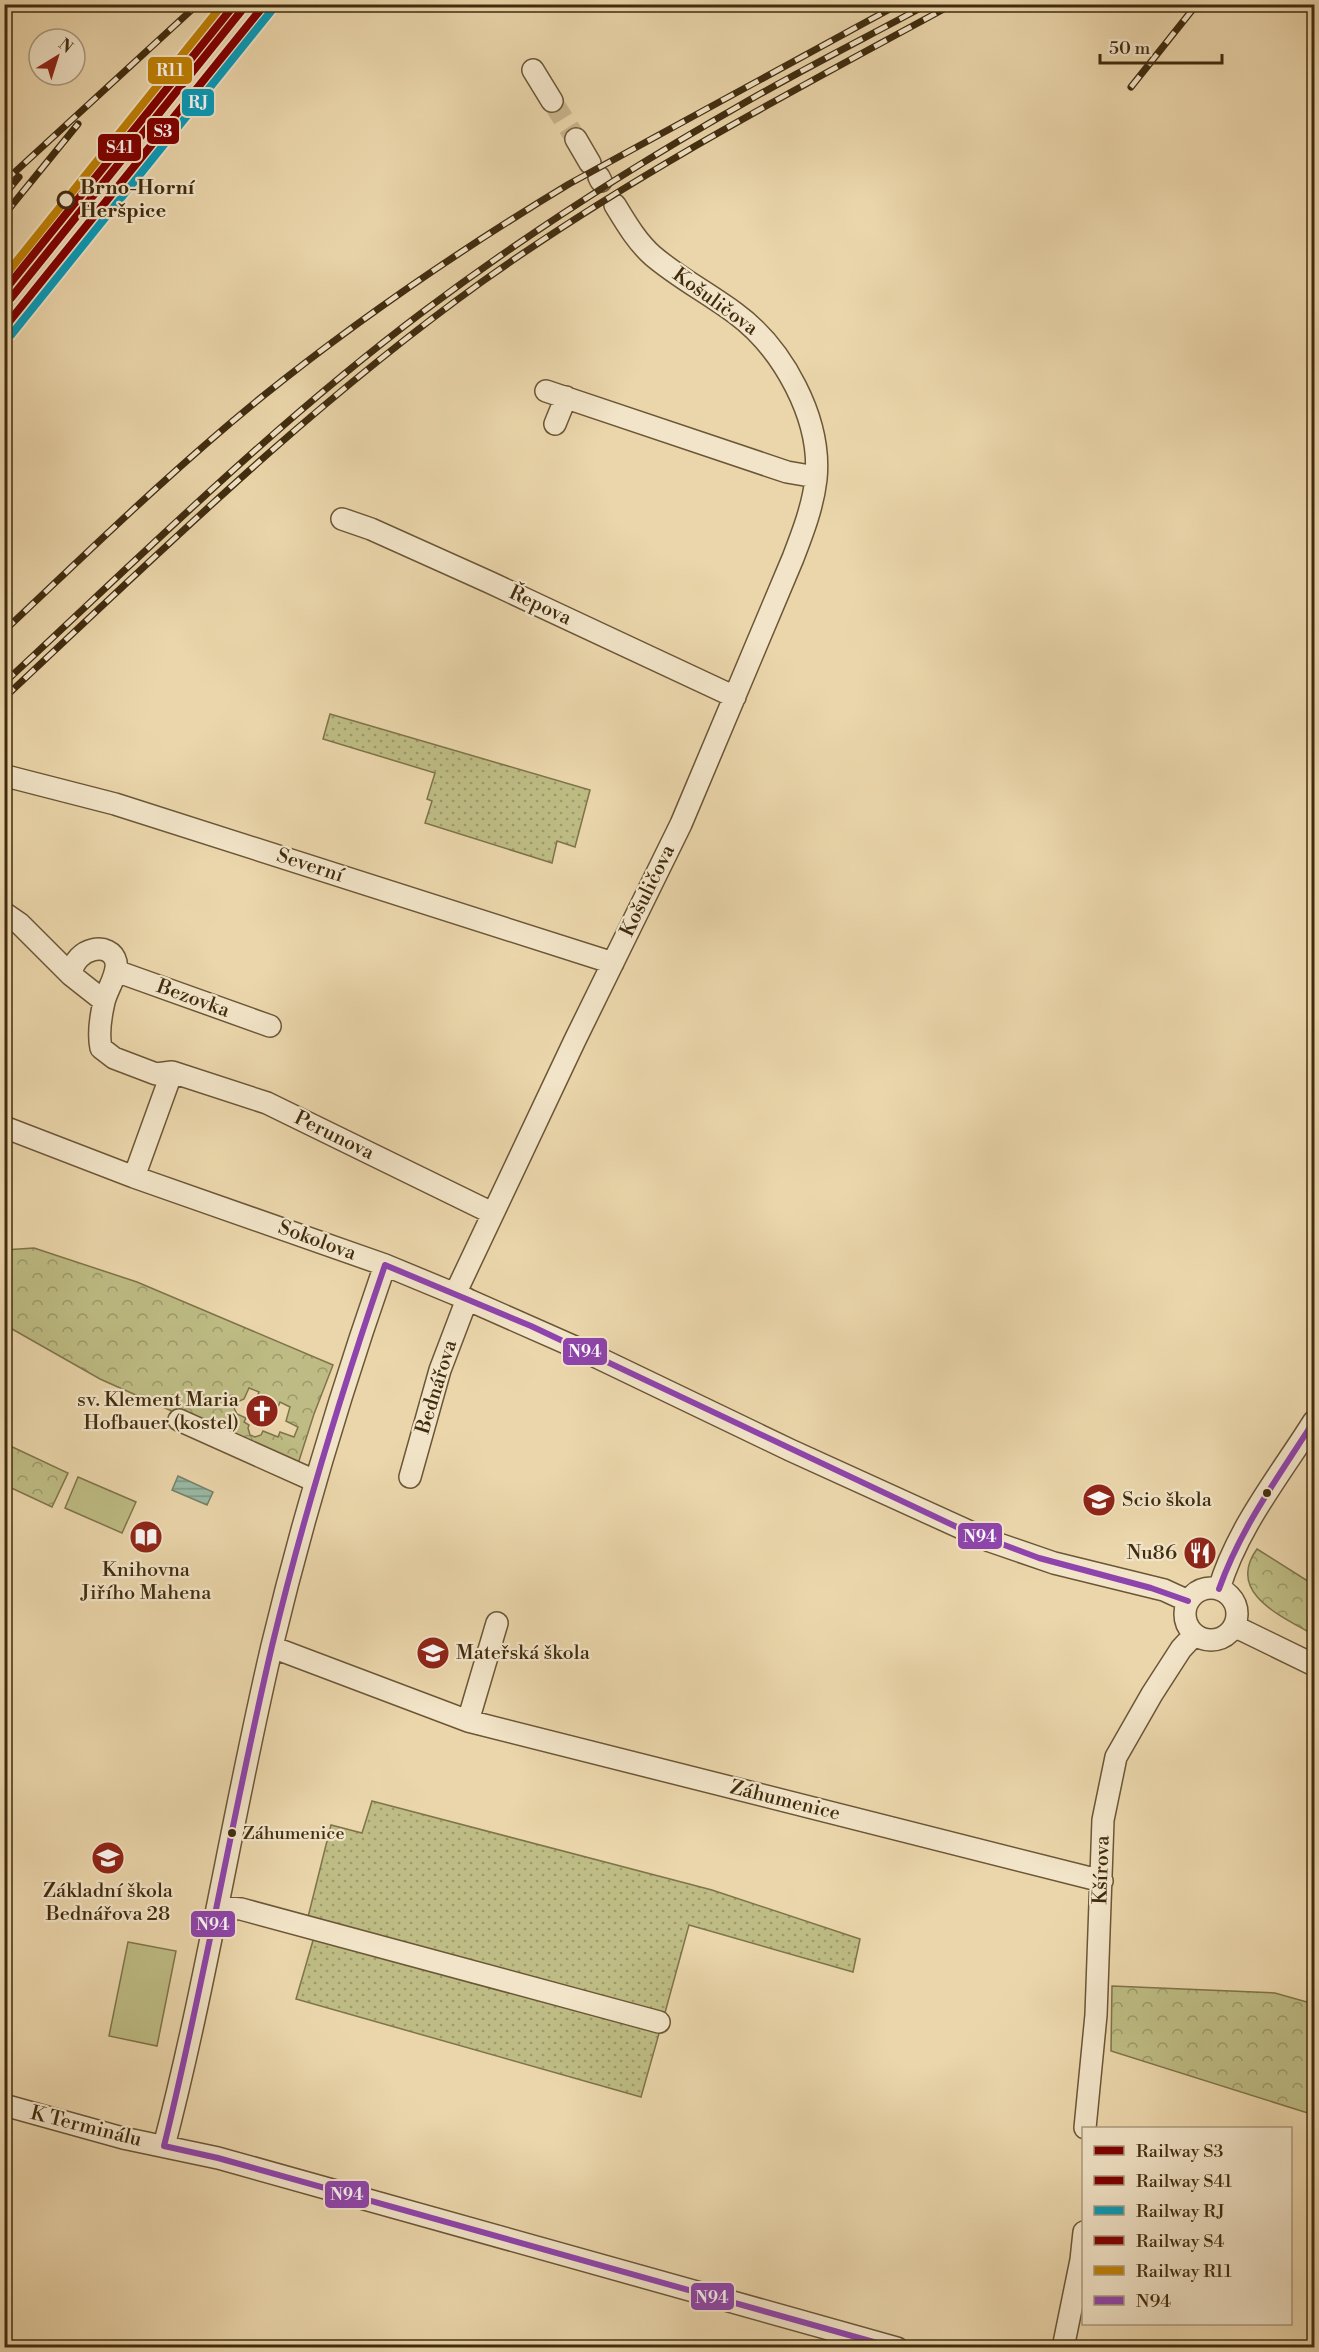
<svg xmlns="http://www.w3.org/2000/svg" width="1319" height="2352" font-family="'Libre Bodoni',serif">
<defs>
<pattern id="park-crowns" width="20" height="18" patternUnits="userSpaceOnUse" patternTransform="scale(1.5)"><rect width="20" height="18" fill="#bebc84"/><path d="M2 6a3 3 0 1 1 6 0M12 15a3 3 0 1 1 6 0" fill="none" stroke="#9c996a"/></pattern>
<pattern id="garden-dots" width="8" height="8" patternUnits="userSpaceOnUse" patternTransform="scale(1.5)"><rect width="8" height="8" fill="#bebc84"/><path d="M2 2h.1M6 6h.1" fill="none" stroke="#9c996a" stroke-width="1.8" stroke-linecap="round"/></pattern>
<pattern id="water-rules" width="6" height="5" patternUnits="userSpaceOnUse" patternTransform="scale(1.5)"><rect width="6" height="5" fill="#99b9a5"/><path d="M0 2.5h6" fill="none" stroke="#7e9785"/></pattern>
</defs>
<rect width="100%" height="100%" fill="#ebd6ab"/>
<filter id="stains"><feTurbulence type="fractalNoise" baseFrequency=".00333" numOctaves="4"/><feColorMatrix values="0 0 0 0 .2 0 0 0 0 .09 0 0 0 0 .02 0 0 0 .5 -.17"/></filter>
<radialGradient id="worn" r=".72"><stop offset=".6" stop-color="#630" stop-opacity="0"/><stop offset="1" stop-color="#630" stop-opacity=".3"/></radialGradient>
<!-- park -->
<path fill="url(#park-crowns)" stroke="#7f744a" stroke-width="1.5" fill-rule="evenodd" d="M34,1248L137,1282L333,1365L314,1414L297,1467L100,1379L5,1325L4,1250ZM249,1388L259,1392L257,1397L262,1400L267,1397L278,1407L280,1402L290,1407L286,1421L298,1427L294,1437L280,1432L278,1437L263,1431L261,1435L255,1437L250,1435L248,1428L249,1425L244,1422L246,1418L237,1414L234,1408L237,1402L244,1399Z
M6,1444L68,1473L52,1507L5,1485Z
M1257,1549L1314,1585V1635C1283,1617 1225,1593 1257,1549Z
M1112,1986L1275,1993L1314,2004V2115L1111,2051Z"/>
<!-- garden -->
<path fill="url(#garden-dots)" stroke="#7f744a" stroke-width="1.5" d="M330,714L590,790L575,847L557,841L552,863L425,823L432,801L427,799L435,773L323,739Z
M372,1801L712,1890L860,1939L853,1972L689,1925L663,2020L308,1917L331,1825L362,1833Z
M314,1937L660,2030L641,2097L296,1999Z"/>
<!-- pitch -->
<path fill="#bebc84" stroke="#7f744a" stroke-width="1.5" d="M78,1477L136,1502L122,1533L65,1508Z
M128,1942L176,1951L157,2046L109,2036Z"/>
<!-- water -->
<path fill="url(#water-rules)" stroke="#758169" stroke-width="1.5" d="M178,1476L213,1492L207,1505L172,1490Z"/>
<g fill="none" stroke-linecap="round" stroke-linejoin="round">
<!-- minor-tunnel -->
<path stroke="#c9b48c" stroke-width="21" stroke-dasharray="21 10" stroke-linecap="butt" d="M552,101L576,139"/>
<defs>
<path id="minor" d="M533,70L552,101
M576,139L590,163
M599,177L601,181
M546,391L787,472L816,477
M555,424L566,397
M342,519L371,529L489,582L735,697
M6,776L115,804L613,963
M4,913L20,924L71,975
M116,971L270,1026
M104,1001L71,975C75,946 111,941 116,962C118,975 107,989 104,1002C101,1015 98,1034 101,1048L114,1058L156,1074L172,1072L267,1103L492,1213
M4,1127L134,1177L385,1265L455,1294L584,1351L790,1450L990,1541L1054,1563L1164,1590L1188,1601
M134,1177L172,1072
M455,1294L575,1040L681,824L793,558C803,532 813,506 816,479C822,419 783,348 735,313C708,293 679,278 653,256C637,242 626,223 615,205
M179,1420L315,1481
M410,1477L440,1370L467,1299
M1185 1614a26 26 0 1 1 52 0a26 26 0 1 1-52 0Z
M1219,1589C1237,1528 1280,1475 1314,1421
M1234,1626L1314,1665
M272,1647L468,1721L1102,1881
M468,1721L497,1623
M218,1907L241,1909L659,2022
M4,2105L123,2138L218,2158L897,2348
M1085,2128L1096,2015L1103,1820L1116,1757L1152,1694L1181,1649L1194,1635
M164,2146C207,1981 233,1812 272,1646C303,1517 341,1391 385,1265
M1063,2348L1081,2260L1084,2232"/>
</defs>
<!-- minor casing -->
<use href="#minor" stroke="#6b5636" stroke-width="24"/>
<!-- minor -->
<use href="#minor" stroke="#f2e4c8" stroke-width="21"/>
<defs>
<path id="rail" d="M1131,87L1197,4
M4,182L198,4
M4,195L19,177
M4,215L78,124
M4,631C89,551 173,469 263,396C360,318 463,248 569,184L899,4
M4,683C141,556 275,423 424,311C524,236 630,168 739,106C801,70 865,38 928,4
M4,698C159,553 310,405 483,281C632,175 793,91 953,4"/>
</defs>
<!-- rail casing -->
<use href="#rail" stroke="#402c0f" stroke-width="7"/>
<!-- rail -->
<use href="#rail" stroke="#f2e4c8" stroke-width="4.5" stroke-dasharray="14" stroke-linecap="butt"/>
<defs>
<path id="bus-1" d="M385,1265L531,1326L959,1528L1039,1558L1151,1588L1188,1601
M1219,1589C1241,1527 1279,1476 1314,1421
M164,2146C205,1980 233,1812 272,1646C303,1517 342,1390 385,1265
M164,2146L218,2158L895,2348"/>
</defs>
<!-- bus-1 casing -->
<use href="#bus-1" stroke="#f2e4c8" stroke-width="10"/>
<!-- bus-1 -->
<use href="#bus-1" stroke="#8e44ad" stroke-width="6"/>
<defs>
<path id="rail-1" d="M4,328L265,4"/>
<path id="rail-2" d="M4,291L235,4"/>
<path id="rail-3" d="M11,335L272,10"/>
<path id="rail-4" d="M11,298L242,10"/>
<path id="rail-5" d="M4,277L223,4"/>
</defs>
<!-- rail-1 casing -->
<use href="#rail-1" stroke="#f2e4c8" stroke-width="12"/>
<!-- rail-2 casing -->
<use href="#rail-2" stroke="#f2e4c8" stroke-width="12"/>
<!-- rail-3 casing -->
<use href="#rail-3" stroke="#f2e4c8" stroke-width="12"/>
<!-- rail-4 casing -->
<use href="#rail-4" stroke="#f2e4c8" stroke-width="12"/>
<!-- rail-5 casing -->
<use href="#rail-5" stroke="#f2e4c8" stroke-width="12"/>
<!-- rail-1 -->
<use href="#rail-1" stroke="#800000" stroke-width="8"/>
<!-- rail-2 -->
<use href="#rail-2" stroke="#800000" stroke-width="8"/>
<!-- rail-3 -->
<use href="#rail-3" stroke="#069cbb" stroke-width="8"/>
<!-- rail-4 -->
<use href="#rail-4" stroke="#800000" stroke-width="8"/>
<!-- rail-5 -->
<use href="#rail-5" stroke="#c08104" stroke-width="8"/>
</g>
<!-- icons -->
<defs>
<symbol id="church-disc" viewBox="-11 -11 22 22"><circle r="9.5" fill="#8f2418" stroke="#f2e4c8"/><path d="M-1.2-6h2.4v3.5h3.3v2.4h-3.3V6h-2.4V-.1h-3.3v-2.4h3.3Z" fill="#fff"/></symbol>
<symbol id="school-disc" viewBox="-11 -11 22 22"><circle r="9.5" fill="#8f2418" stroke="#f2e4c8"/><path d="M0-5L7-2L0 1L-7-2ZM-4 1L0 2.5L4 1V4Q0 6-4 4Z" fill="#fff"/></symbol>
<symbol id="library-disc" viewBox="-11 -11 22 22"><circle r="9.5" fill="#8f2418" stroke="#f2e4c8"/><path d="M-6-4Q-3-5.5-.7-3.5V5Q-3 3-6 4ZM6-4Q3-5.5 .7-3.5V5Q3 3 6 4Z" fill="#fff"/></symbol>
<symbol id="restaurant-disc" viewBox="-11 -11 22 22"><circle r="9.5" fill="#8f2418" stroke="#f2e4c8"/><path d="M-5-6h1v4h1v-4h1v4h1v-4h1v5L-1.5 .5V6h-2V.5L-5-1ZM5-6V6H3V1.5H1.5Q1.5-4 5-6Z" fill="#fff"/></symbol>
</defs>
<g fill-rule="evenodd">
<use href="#church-disc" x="243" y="1392" width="38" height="38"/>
<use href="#school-disc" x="1080" y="1481" width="38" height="38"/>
<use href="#library-disc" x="127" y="1518" width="38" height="38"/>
<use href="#restaurant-disc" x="1181" y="1534" width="38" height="38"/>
<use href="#school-disc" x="414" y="1634" width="38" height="38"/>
<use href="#school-disc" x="89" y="1839" width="38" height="38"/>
</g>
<!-- markers -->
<circle fill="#f2e4c8" stroke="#402c0f" stroke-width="3" cx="66" cy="200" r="8"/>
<g fill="#402c0f" stroke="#f2e4c8" stroke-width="2">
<circle cx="1267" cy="1493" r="5"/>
<circle cx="232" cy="1833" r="5"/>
</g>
<g text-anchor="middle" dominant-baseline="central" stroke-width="4.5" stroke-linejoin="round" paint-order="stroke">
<!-- bus labels -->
<g font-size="18" fill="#402c0f" stroke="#f2e4c8" text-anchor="start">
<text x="243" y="1833">Záhumenice</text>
</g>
<!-- stop labels -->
<g font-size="20" font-weight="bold" fill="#402c0f" stroke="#f2e4c8" text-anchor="start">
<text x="80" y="188">Brno-Horní<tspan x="80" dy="23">Heršpice</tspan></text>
</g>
<!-- street labels -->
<g font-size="20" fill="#402c0f" stroke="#f2e4c8">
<text transform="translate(715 302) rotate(36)">Košuličova</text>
<text transform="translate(540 606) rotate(25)">Řepova</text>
<text transform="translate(310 866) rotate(18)">Severní</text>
<text transform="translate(648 891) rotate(-64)">Košuličova</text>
<text transform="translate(193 999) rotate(20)">Bezovka</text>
<text transform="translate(334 1136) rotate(26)">Perunova</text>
<text transform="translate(317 1241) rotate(20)">Sokolova</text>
<text transform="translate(437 1387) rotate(-73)">Bednářova</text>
<text transform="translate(785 1801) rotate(14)">Záhumenice</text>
<text transform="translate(1102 1870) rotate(-88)">Kšírova</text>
<text transform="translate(86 2127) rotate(14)">K Terminálu</text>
</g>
<!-- poi labels -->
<g font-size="20" fill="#402c0f" stroke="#f2e4c8" text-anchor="end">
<text x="239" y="1400">sv. Klement Maria<tspan x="239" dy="23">Hofbauer (kostel)</tspan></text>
<text x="1122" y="1500" text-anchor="start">Scio škola</text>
<text x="1177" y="1553">Nu86</text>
<text x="146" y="1570" text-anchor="middle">Knihovna<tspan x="146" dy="23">Jiřího Mahena</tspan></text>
<text x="456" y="1653" text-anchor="start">Mateřská škola</text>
<text x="108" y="1891" text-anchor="middle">Základní škola<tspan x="108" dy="23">Bednářova 28</tspan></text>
</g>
</g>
<g stroke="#f2e4c8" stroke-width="2">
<rect x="147" y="56" width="46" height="29" rx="6" fill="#c08104"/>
<rect x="181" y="88" width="34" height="29" rx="6" fill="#069cbb"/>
<rect x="146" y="117" width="34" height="28" rx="6" fill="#800000"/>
<rect x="97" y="133" width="45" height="29" rx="6" fill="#800000"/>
<rect x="562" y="1337" width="46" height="29" rx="6" fill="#8e44ad"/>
<rect x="957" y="1522" width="46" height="28" rx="6" fill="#8e44ad"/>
<rect x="190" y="1910" width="46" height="28" rx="6" fill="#8e44ad"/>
<rect x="324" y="2180" width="46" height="29" rx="6" fill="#8e44ad"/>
<rect x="690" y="2282" width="45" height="29" rx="6" fill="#8e44ad"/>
</g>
<g font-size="16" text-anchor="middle" font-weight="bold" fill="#fff">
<text x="170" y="76">R11</text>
<text x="198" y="108">RJ</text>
<text x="163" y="137">S3</text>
<text x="120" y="153">S41</text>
<text x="585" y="1357">N94</text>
<text x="980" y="1542">N94</text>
<text x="213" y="1930">N94</text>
<text x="347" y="2200">N94</text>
<text x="712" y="2303">N94</text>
</g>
<!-- margin -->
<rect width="1319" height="2352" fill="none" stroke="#ebd6ab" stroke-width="24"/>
<rect x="6" y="6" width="1307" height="2340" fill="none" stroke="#402c0f" stroke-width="3"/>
<rect x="12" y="12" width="1295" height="2328" fill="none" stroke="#402c0f" stroke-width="1.5"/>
<!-- legend -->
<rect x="1082" y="2127" width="210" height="198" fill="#f2e4c8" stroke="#ab9a7e" stroke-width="1.5"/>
<rect x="1094" y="2146" width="30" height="9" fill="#800000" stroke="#ab9a7e" stroke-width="1.5"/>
<text x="1136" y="2157" font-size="18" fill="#402c0f">Railway S3</text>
<rect x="1094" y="2176" width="30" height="9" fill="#800000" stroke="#ab9a7e" stroke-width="1.5"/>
<text x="1136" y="2187" font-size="18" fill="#402c0f">Railway S41</text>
<rect x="1094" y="2206" width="30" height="9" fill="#069cbb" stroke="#ab9a7e" stroke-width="1.5"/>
<text x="1136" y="2217" font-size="18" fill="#402c0f">Railway RJ</text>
<rect x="1094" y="2236" width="30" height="9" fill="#800000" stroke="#ab9a7e" stroke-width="1.5"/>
<text x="1136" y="2247" font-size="18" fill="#402c0f">Railway S4</text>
<rect x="1094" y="2266" width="30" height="9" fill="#c08104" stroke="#ab9a7e" stroke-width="1.5"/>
<text x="1136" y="2277" font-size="18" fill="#402c0f">Railway R11</text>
<rect x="1094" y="2296" width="30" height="9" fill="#8e44ad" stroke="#ab9a7e" stroke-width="1.5"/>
<text x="1136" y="2307" font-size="18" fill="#402c0f">N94</text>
<!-- north arrow -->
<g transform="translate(57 57) rotate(38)"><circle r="28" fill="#f2e4c8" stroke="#ab9a7e" stroke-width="1.5"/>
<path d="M0-4.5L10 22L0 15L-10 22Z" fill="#8f2418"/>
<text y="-9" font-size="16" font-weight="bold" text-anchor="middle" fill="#402c0f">N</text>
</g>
<!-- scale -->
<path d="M1100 54v9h122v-9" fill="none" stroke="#402c0f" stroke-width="3"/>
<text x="1109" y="54" font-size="18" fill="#402c0f" stroke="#f2e4c8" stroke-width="4.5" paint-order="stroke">50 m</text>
<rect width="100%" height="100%" filter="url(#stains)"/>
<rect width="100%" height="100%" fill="url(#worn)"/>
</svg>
